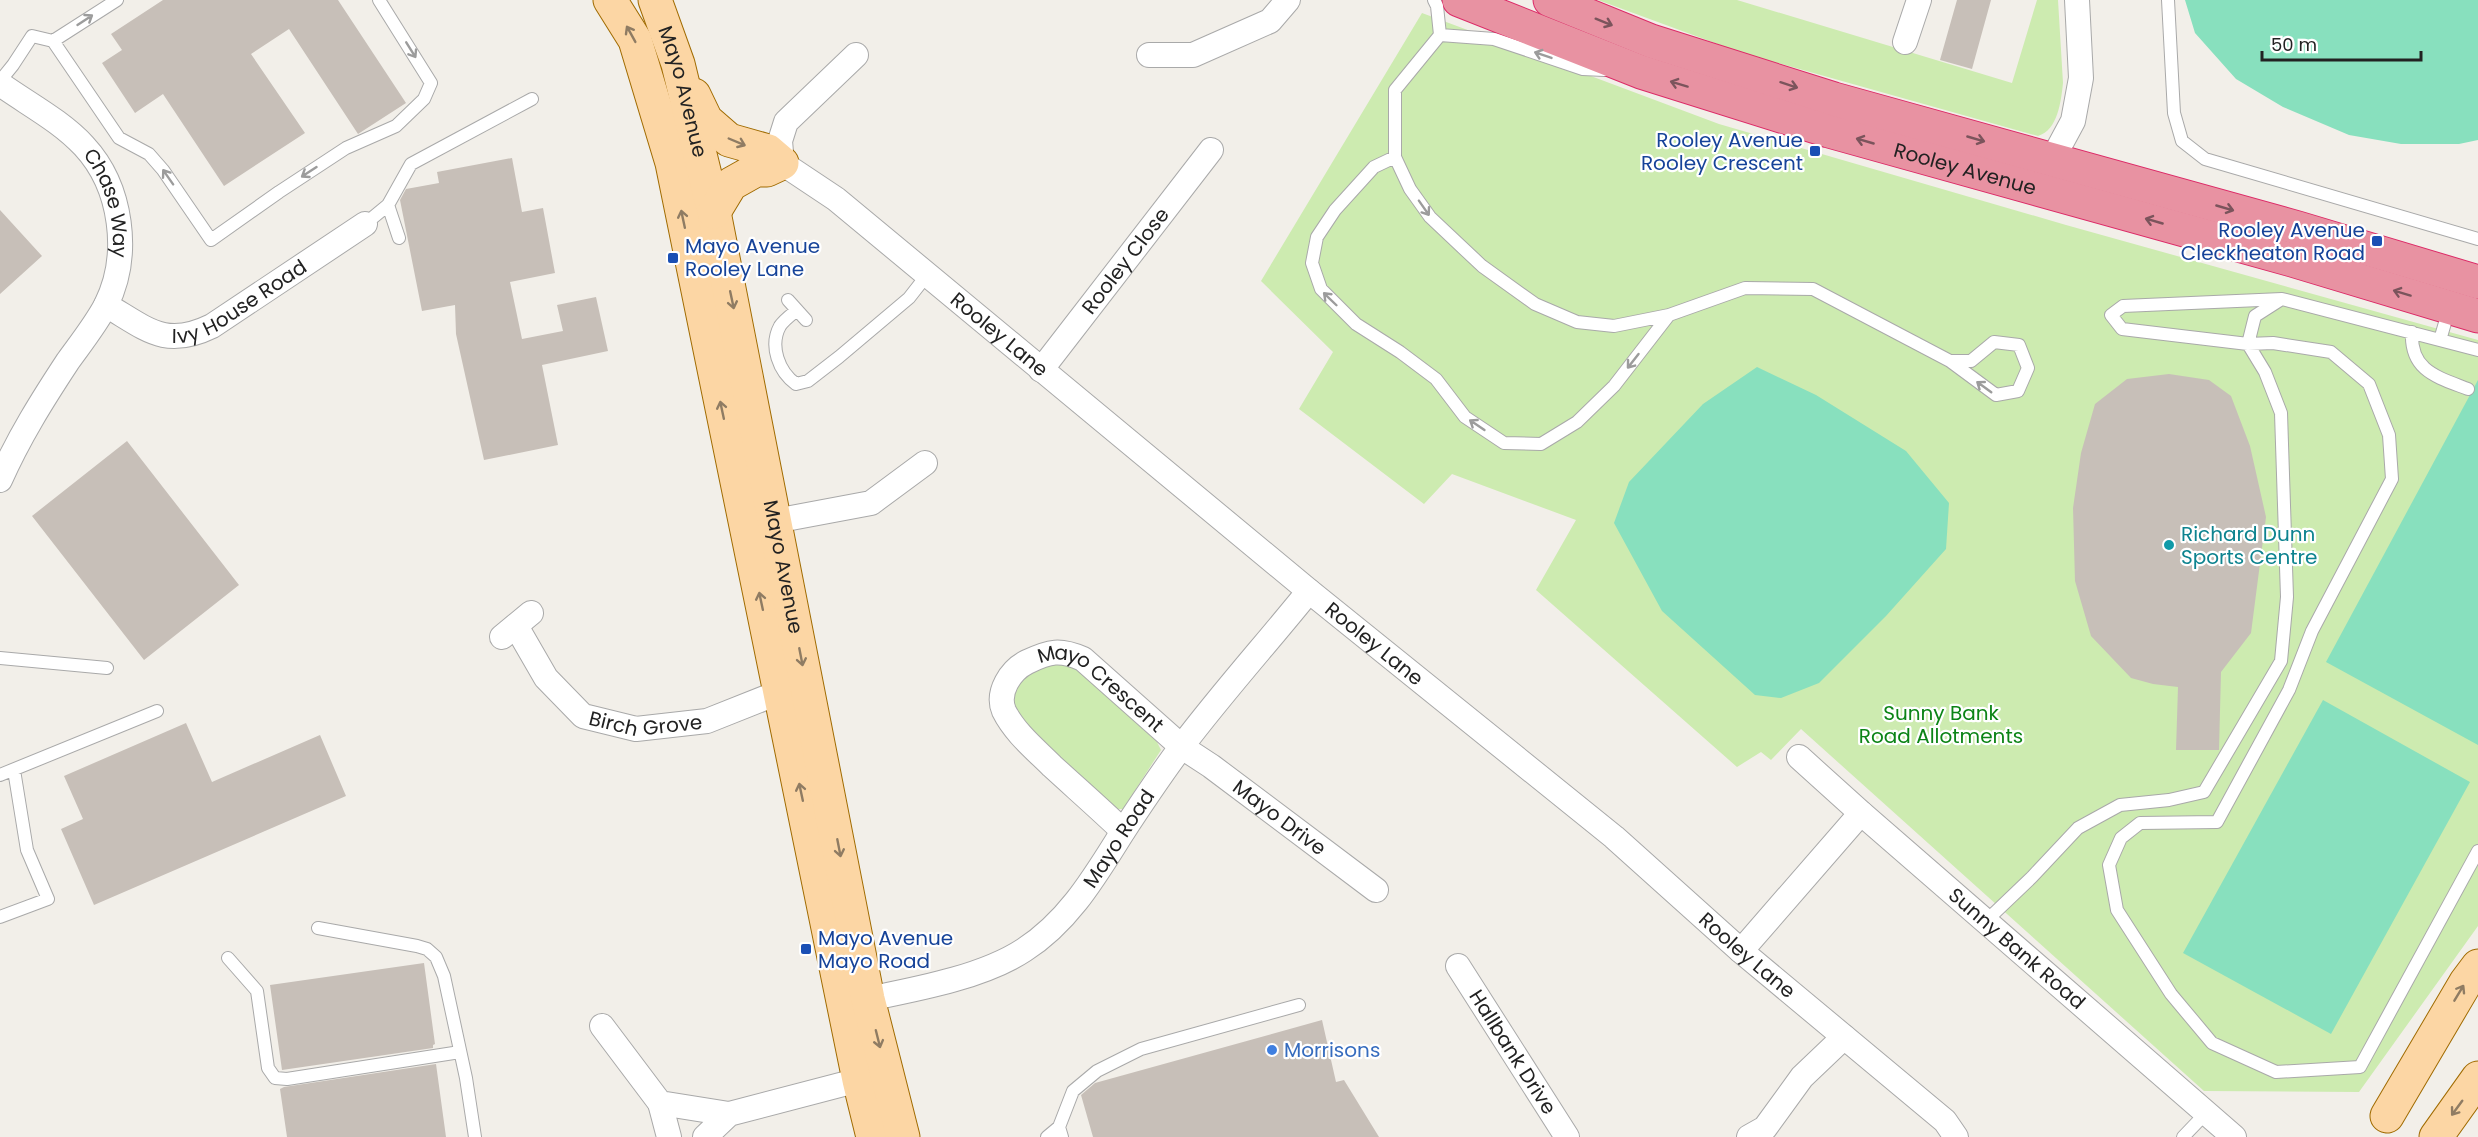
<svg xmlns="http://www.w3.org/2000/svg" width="2478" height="1137" font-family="Poppins,sans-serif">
<rect width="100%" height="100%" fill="#f2efe9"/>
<!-- grass -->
<path fill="#cdebb0" d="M1598,0H1737L2012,83L2037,0H2058L2063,83C2061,101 2058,130 2038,136L1742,53Z
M1422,13L1719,124L2066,225L2478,340V926L2359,1092L2204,1091L1801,729L1771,760L1761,752L1737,767L1536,590L1576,520L1452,474L1424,504L1299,409L1333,352L1261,281Z
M1071,663L1157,742L1161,750L1123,809H1114L1030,735L1013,706L1016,684L1043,665Z"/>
<!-- pitch -->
<path fill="#88e0be" d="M2185,0H2478V140L2459,144H2401L2349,135L2283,107L2236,79L2195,33Z
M1757,367L1816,395L1906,451L1949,503L1946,549L1886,616L1819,683L1781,698L1755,695L1662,611L1614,523L1629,482L1703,404Z
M2478,380V745L2326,662Z
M2323,700L2470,782L2331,1034L2183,953Z"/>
<!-- building -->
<path fill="#c7bfb8" d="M163,0H338L406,103L358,134L289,29L251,54L305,133L224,186L163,94L135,113L102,63L122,50L111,34Z
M1957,0H1991L1972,69L1940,60Z
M512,158L522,212L543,208L555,273L510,282L522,339L563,331L557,305L596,297L608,351L542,365L558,445L484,460L456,334L455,305L422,311L400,200L406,189L439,183L437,172Z
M0,210L42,256L0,294Z
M2169,374L2209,380L2231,396L2250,446L2266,517L2251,633L2221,672L2219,750H2176L2178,687L2153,684L2131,678L2091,636L2075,581L2073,508L2081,453L2095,404L2127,379Z
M127,441L239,585L144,660L32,516Z
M186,723L212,782L320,735L346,796L94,905L61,829L83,819L64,776Z
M424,963L435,1044L433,1045V1048L282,1070L270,985Z
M1322,1020L1336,1082L1344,1080L1379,1137H1093L1081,1095L1095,1083Z
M436,1064L446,1137H287L280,1089L284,1087Z"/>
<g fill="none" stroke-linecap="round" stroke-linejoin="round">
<defs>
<path id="lane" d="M1434,0L1437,6L1440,35L1395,90V157L1410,189L1430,217L1482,266L1535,304L1577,322L1614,326L1669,315L1745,288L1813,289L1950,361L1996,395L2018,391L2028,368L2019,345L1994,342L1971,361H1950
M2168,0L2174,113L2182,141L2205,159L2478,239
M1440,35L1494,39L1583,69L1604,70
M53,41L117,0
M0,81L13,65L32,36L53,41L119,138L149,154L163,170L211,240L279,192L346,148L396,126L424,99L431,83L379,0
M1395,157L1374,167L1335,210L1317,237L1312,263L1321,289L1356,324L1400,352L1436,379L1465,417L1504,443L1541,444L1577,422L1614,386L1669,315
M388,205L399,238
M365,224L388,205L411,164L532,99
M788,300L806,320
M797,310C791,315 784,320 780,326C769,346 779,372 796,384L808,381L839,357L909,298L927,275
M2412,332C2410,371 2437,377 2468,389
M2440,340L2449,309
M2478,350L2282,299L2123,306L2111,315L2122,329L2248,344L2273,343L2331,352L2369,384L2389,435L2392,479L2312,631L2289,690L2217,822L2140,823L2121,838L2109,865L2117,910L2171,994L2212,1043L2276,1072L2360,1067L2478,851
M0,658L107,668
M0,775L157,711
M0,917L48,899L27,850L14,770
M1986,921L2032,877L2078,828L2120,805L2169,800L2204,792L2281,661L2287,597L2281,413L2265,372L2248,344L2255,316L2280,300
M318,928L417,946L427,949L436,957L444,976L466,1078L475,1137
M228,958L257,991L268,1068L275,1078L287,1079L460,1052
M1047,1137L1059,1127
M1062,1137L1059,1127L1073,1091L1097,1071L1141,1049L1299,1005
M2183,1137L2207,1112"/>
<g id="street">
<path d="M1905,42L1919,0"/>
<path id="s1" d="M856,55L786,122L780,141L782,163L836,199L1309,591L1614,837L1741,951L1945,1121L1956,1137"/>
<path d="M1149,55H1193L1270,21L1288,0"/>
<path id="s2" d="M0,84C28,104 61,121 84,146C122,187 131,255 106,305C96,324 81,343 68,361C43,399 19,437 0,480"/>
<path d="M2052,160L2073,121L2081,78L2077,0"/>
<path id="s3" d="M106,305C147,329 165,349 212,326L365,224"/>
<path id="s4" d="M1041,370L1211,150"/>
<path d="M775,521L871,503L925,463"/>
<path id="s5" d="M516,626L546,678L583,716L636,729L707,721L780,692"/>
<path d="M502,637L531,613"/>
<path id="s6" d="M1799,757L1861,813L2234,1137"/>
<path id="s7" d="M1123,831C1100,809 1076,788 1052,766C1035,749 1015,733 1004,711C996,692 1011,670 1027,662C1050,651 1060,649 1083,659L1182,747L1211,766L1376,890"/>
<path d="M1741,951L1861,813"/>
<path id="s8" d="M1458,966L1567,1137"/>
<path id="s9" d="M868,999C917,989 983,977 1024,950C1069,921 1095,876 1122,833C1141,804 1161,774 1182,746C1222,693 1267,643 1309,591"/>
<path d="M602,1026L660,1103L729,1114"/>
<path d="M660,1103L669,1137"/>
<path d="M705,1137L729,1114L859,1080"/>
<path d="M1749,1137L1765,1128L1802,1077L1844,1037"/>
</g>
<g id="primary">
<path d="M610,0L635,40L672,163L859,1080L873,1137"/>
<path id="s10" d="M655,0L678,64L714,212L868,999L903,1137"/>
<path d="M694,95L706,120L729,140L768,151L782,163L767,170H756L731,184L714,212"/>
<path d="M2387,1116L2466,982L2478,966"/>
<path d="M2436,1137L2478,1078"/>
</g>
<g id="highway">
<path id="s11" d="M1459,0L1641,72L1829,131L2292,260L2478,316"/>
<path d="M1550,0L1651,41L1834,99L2298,228L2478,282"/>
</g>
</defs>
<!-- lane casing -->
<use href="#lane" stroke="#a9a9a9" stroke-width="14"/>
<!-- street casing -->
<use href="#street" stroke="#a9a9a9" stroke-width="26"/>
<!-- primary casing -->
<use href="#primary" stroke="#a06b00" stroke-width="35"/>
<!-- highway casing -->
<use href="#highway" stroke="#dc2a67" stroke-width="35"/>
<!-- lane -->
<use href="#lane" stroke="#fff" stroke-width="12"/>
<!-- street -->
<use href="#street" stroke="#fff" stroke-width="24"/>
<!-- primary -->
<use href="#primary" stroke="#fcd6a4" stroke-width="33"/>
<!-- highway -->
<use href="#highway" stroke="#e892a2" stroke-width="33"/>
</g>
<!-- one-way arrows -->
<defs><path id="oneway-shaft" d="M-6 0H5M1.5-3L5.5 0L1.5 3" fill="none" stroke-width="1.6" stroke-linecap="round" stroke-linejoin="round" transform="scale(1.5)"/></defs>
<g stroke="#9c9c9c">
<use href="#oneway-shaft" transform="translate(85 20) rotate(-33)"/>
<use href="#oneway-shaft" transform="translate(411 50) rotate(58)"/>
<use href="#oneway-shaft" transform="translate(1543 55) rotate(-161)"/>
<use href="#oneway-shaft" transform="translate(309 172) rotate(147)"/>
<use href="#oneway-shaft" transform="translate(168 177) rotate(-125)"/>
<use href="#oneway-shaft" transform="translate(1424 208) rotate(55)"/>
<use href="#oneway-shaft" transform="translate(1330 299) rotate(-136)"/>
<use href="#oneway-shaft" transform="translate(1633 361) rotate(128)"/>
<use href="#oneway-shaft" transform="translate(1984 387) rotate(-144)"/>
<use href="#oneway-shaft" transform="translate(1477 425) rotate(-146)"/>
</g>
<g stroke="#7b545c">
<use href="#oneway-shaft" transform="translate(1604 22) rotate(22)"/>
<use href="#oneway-shaft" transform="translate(1679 84) rotate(-163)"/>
<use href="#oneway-shaft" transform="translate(1789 85) rotate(18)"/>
<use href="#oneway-shaft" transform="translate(1976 139) rotate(16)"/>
<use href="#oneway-shaft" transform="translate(1865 141) rotate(-164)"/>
<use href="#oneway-shaft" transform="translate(2225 208) rotate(16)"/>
<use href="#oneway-shaft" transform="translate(2154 221) rotate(-164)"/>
<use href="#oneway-shaft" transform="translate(2402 293) rotate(-163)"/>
</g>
<g stroke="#8f7c63">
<use href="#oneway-shaft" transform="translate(631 34) rotate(-119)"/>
<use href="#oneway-shaft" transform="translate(737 142) rotate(23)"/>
<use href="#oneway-shaft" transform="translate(683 219) rotate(-102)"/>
<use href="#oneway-shaft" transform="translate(732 300) rotate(78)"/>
<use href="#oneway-shaft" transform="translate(722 410) rotate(-102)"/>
<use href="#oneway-shaft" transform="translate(761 601) rotate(-102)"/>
<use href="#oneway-shaft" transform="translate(801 657) rotate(79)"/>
<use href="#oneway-shaft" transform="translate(801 792) rotate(-102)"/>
<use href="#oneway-shaft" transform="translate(839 848) rotate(79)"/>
<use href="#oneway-shaft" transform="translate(2459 993) rotate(-59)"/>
<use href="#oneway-shaft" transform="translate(878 1039) rotate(76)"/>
<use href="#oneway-shaft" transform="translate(2457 1108) rotate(126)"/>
</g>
<!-- markers -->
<g fill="#1a4fb4" stroke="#fff" stroke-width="2">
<rect x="1809" y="145" width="12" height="12" rx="3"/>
<rect x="2371" y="235" width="12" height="12" rx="3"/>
<rect x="667" y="252" width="12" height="12" rx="3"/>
<rect x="800" y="943" width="12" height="12" rx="3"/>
</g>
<circle fill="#0f9aa8" stroke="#fff" stroke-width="2" cx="2169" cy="545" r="6"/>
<circle fill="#3f7fe0" stroke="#fff" stroke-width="2" cx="1272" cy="1050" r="6"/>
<g text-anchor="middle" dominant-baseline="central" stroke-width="4.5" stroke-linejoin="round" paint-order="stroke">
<!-- street labels -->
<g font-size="20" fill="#222" stroke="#fff">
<text stroke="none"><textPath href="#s10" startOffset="96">Mayo Avenue</textPath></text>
<text stroke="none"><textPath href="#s11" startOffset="534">Rooley Avenue</textPath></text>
<text stroke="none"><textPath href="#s2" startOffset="168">Chase Way</textPath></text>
<text stroke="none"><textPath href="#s4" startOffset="138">Rooley Close</textPath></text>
<text stroke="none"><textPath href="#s3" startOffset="150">Ivy House Road</textPath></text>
<text stroke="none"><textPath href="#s1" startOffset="416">Rooley Lane</textPath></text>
<text stroke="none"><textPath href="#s10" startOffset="582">Mayo Avenue</textPath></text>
<text stroke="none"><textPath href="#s1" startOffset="902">Rooley Lane</textPath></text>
<text stroke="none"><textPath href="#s7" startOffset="316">Mayo Crescent</textPath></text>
<text stroke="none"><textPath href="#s5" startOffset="177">Birch Grove</textPath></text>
<text stroke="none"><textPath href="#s7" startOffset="540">Mayo Drive</textPath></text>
<text stroke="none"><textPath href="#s9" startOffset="312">Mayo Road</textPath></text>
<text stroke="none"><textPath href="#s6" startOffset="290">Sunny Bank Road</textPath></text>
<text stroke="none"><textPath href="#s1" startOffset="1388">Rooley Lane</textPath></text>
<text stroke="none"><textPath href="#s8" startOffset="102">Hallbank Drive</textPath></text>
</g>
<!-- transit labels -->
<g font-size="20" fill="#164399" stroke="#fff" text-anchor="end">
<text x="1803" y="140">Rooley Avenue<tspan x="1803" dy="23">Rooley Crescent</tspan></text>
<text x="2365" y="230">Rooley Avenue<tspan x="2365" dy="23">Cleckheaton Road</tspan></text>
<text x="685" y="246" text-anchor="start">Mayo Avenue<tspan x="685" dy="23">Rooley Lane</tspan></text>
<text x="818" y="938" text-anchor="start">Mayo Avenue<tspan x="818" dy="23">Mayo Road</tspan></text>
</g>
<!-- culture labels -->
<g font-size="20" fill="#0d838f" stroke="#fff" text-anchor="start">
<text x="2181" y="534">Richard Dunn<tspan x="2181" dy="23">Sports Centre</tspan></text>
</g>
<!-- park labels -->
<g font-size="20" fill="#0c8416" stroke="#fff">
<text x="1941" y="713">Sunny Bank<tspan x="1941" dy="23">Road Allotments</tspan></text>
</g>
<!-- shop labels -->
<g font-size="20" fill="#366cbe" stroke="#fff" text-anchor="start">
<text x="1284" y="1050">Morrisons</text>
</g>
</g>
<!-- scale -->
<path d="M2262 51v9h159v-9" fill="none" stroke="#222222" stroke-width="3"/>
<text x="2271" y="51" font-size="18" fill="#222222" stroke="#ffffff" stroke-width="4.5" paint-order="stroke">50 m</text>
</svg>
